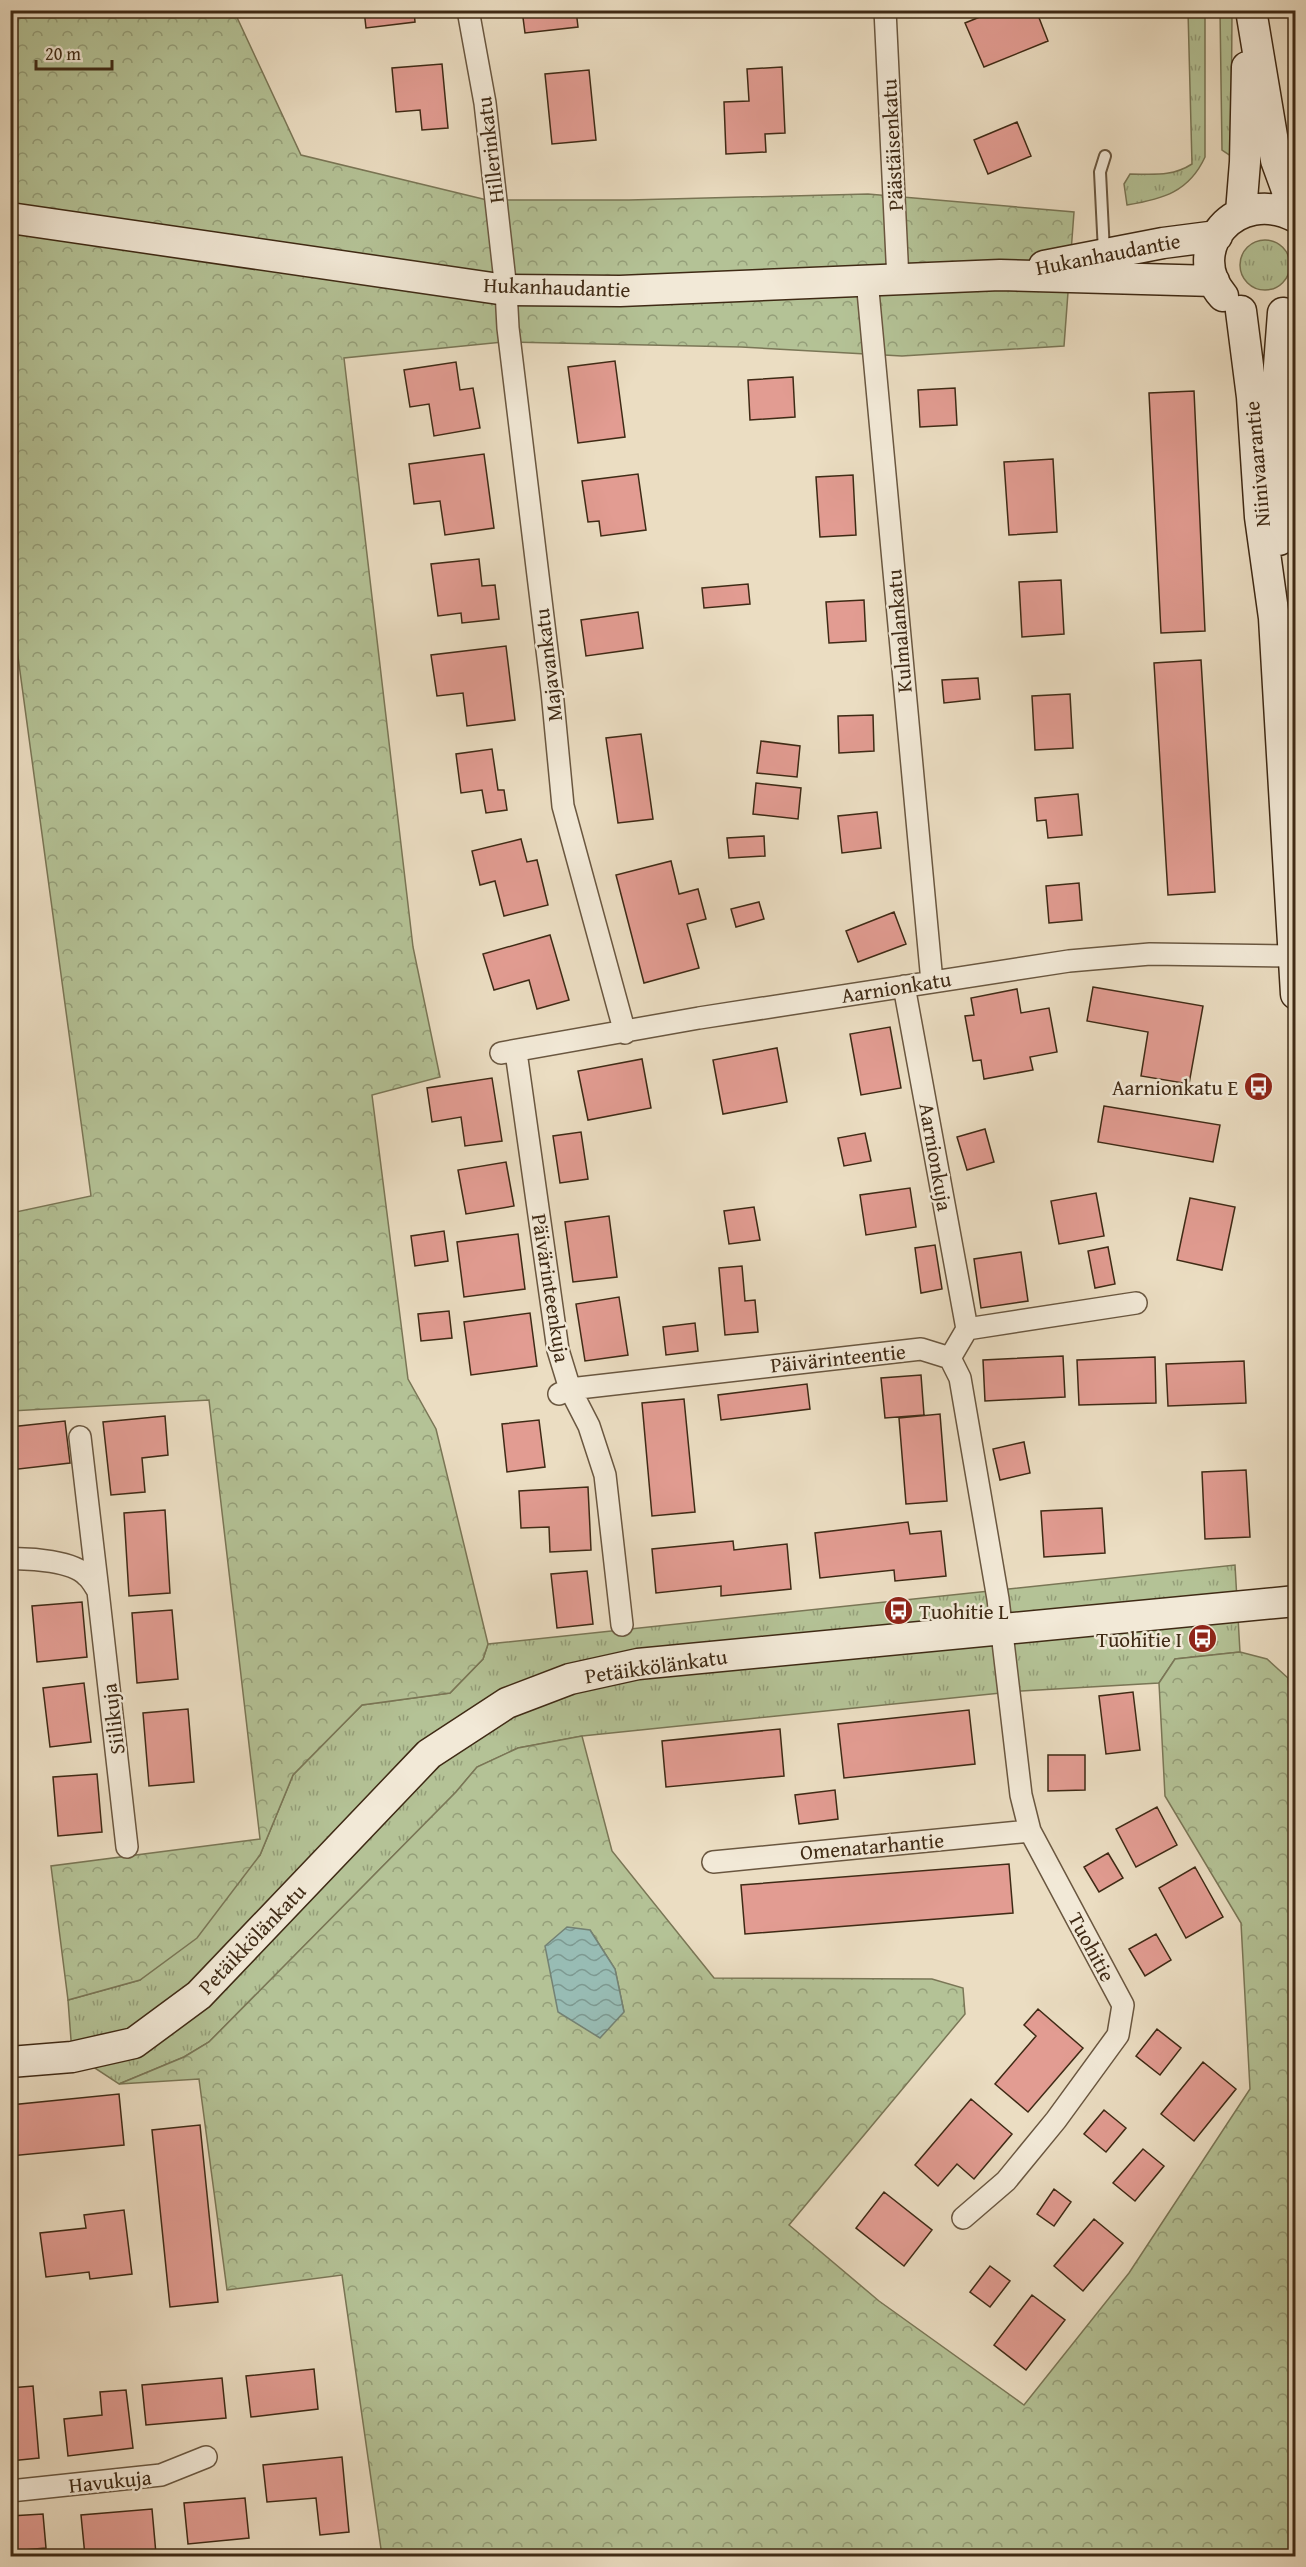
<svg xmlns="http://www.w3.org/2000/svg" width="1306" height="2567" font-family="'Gentium Book Plus',serif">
<defs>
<pattern id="grass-tufts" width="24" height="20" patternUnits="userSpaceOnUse" patternTransform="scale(1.5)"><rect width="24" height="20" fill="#b4c296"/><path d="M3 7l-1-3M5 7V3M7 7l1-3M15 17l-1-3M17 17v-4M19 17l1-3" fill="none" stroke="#949e79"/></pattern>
<pattern id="forest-crowns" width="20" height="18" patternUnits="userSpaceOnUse" patternTransform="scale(1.5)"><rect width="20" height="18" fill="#b4c296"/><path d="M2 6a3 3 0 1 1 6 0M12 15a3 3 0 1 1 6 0" fill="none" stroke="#949e79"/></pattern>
<pattern id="water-waves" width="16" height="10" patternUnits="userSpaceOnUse" patternTransform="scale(1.5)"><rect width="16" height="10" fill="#98bcb4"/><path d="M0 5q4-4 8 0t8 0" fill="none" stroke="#7d9991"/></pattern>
</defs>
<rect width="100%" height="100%" fill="#ebddc2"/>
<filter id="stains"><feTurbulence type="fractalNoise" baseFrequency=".00333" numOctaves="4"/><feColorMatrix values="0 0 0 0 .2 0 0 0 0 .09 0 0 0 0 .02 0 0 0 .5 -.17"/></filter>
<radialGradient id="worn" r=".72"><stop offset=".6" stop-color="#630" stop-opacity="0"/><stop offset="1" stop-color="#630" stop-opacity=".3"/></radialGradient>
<!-- grass -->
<path fill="url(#grass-tufts)" stroke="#7a7656" stroke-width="1.5" d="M1188,11H1205V157C1189,192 1163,199 1127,205L1124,184L1130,174C1153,174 1172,177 1192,164Z
M1220,11H1232L1231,156L1222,150Z
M1240 265a25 25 0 1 1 50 0a25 25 0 1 1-50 0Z
M1235,1565L1240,1652L1175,1659L1159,1683L1021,1691L582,1736L518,1748L477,1767L456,1792L209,2042L184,2057L119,2084L72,2053L68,2000L140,1980L260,1855L293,1775L362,1705L450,1693L483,1659L488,1644Z"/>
<!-- forest -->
<path fill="url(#forest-crowns)" stroke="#7a7656" stroke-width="1.5" fill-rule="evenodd" d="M11,11H234L301,155L487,200H629L868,194L1074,212L1064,346L902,356L741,347L503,342L344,358L413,947L440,1077L372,1095L408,1379L436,1429L488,1644L483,1659L450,1693L362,1705L293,1775L260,1855L197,1938L140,1980L68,2000L51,1866L260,1839L209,1400L11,1411V1213L91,1196L11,605Z
M1240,1652L1267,1659L1288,1678L1296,1788L1295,2556H382L342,2275L227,2290L199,2079L119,2084L184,2057L209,2042L456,1792L477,1767L518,1748L582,1736L612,1851L714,1978L932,1979L963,1988L965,2014L789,2225L879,2301L1024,2405L1129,2273L1250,2089L1241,1923L1165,1796L1159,1683L1175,1659ZM590,1930L615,1969L624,2012Z"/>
<!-- water -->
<path fill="url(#water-waves)" stroke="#748274" stroke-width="1.5" d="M567,1927L590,1930L615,1969L624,2012L600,2038L558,2012L545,1946Z"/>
<!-- building -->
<path fill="#e29c92" stroke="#3f2a15" stroke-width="1.5" d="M364,10H414L415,22L366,28Z
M522,10H576L578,27L525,33Z
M783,10H824V14L783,17Z
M997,10H1036L1048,41L984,67L965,23Z
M442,64L448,128L422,130L420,110L396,112L392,68Z
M782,67L785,133L765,134L766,152L726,154L724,102L749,101L747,69Z
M589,70L596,140L552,144L545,74Z
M1017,122L1031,156L988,174L974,140Z
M615,361L625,437L578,443L568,367Z
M456,362L460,390L473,388L480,428L434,436L429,404L410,407L404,370Z
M793,377L795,417L750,420L748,380Z
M955,388L957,425L920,427L918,390Z
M1194,391L1205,631L1161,633L1149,393Z
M484,454L494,528L445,535L440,501L414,504L409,464Z
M1053,459L1057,532L1009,535L1004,462Z
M638,474L646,530L601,536L599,521L588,522L582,481Z
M853,475L856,535L820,537L816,477Z
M479,559L482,586L495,585L499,619L462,623L461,613L438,616L431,564Z
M1061,580L1064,634L1022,637L1019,582Z
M748,584L750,604L704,608L702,588Z
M864,600L866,641L829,643L826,602Z
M638,612L643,648L586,656L581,620Z
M506,646L515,720L467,726L463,693L437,696L431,655Z
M1201,660L1215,892L1168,895L1154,663Z
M978,678L980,699L944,703L942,680Z
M1070,694L1073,748L1035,750L1032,696Z
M873,715L874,751L839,753L838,716Z
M641,734L653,819L618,823L606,738Z
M761,741L800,746L797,777L757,773Z
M492,749L498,790H504L507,810L486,813L482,790L461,793L456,754Z
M756,783L801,788L798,819L753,814Z
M1078,794L1082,835L1048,838L1046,820L1037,821L1035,798Z
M877,812L881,848L842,853L838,816Z
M764,836L765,856L729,858L727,838Z
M521,839L527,862L537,860L548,905L504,916L495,881L480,885L472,851Z
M671,861L679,894L698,889L706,919L687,924L699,968L644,983L616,875Z
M1079,883L1082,920L1049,923L1046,886Z
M759,902L764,919L736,927L731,909Z
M894,912L906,944L858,962L846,931Z
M550,935L569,1000L537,1009L529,980L494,990L483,954Z
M1093,987L1203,1006L1189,1084L1141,1076L1148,1032L1087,1021Z
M10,989L16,1034L10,1035Z
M1017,989L1021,1013L1049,1008L1057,1052L1030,1057L1033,1070L984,1079L981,1060L973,1061L965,1016L974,1015L971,998Z
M890,1027L901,1088L861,1095L850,1034Z
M777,1048L787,1102L723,1114L713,1060Z
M642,1059L651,1108L588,1120L578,1071Z
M492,1078L502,1141L465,1146L461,1117L432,1122L427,1088Z
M1104,1106L1220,1125L1213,1162L1098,1142Z
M10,1107L15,1145L10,1146Z
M985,1129L994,1162L967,1170L957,1137Z
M581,1132L588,1179L560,1183L553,1136Z
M865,1133L871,1161L844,1166L838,1138Z
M506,1162L514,1206L466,1214L458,1170Z
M910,1188L916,1227L866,1235L860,1195Z
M1096,1193L1104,1236L1059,1244L1051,1201Z
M1190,1198L1235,1207L1222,1270L1177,1260Z
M754,1207L760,1240L729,1244L724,1211Z
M609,1216L617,1277L573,1282L565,1222Z
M444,1231L448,1261L415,1266L411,1236Z
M518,1234L525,1289L464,1297L457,1242Z
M935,1245L942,1289L921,1293L915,1248Z
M1108,1247L1115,1284L1095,1288L1088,1251Z
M1021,1252L1028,1301L981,1308L974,1259Z
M742,1266L745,1301L755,1300L758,1332L725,1335L719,1268Z
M619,1297L628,1355L585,1361L576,1304Z
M449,1311L452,1338L421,1341L418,1314Z
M530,1313L537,1366L471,1375L464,1322Z
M695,1323L698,1351L666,1355L663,1327Z
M1063,1356L1065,1397L985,1401L983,1360Z
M1155,1357L1156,1403L1079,1405L1077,1360Z
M1244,1361L1246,1403L1168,1406L1166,1364Z
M921,1375L924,1415L885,1418L881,1378Z
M807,1384L810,1409L721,1420L718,1395Z
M684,1399L695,1512L652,1516L642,1403Z
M940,1414L947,1501L906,1504L899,1418Z
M165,1416L168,1455L142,1458L145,1492L111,1495L103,1422Z
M539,1420L545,1467L507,1472L502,1424Z
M65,1421L70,1463L10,1470V1427Z
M1024,1442L1030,1473L1000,1480L993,1449Z
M1246,1470L1250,1537L1205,1539L1202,1472Z
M588,1487L591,1550L550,1552L549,1527L521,1528L519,1491Z
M1102,1508L1105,1553L1044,1557L1041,1511Z
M165,1510L170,1593L129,1596L124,1513Z
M908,1522L910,1534L941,1531L946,1576L895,1581L894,1570L820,1578L815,1533Z
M733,1541L734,1550L787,1544L791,1589L721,1596V1586L656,1593L652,1549Z
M587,1571L593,1624L557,1628L551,1574Z
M82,1602L87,1657L37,1662L32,1606Z
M172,1610L178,1679L137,1683L132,1613Z
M84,1683L91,1742L50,1747L43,1688Z
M1133,1692L1140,1750L1106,1754L1099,1696Z
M188,1709L194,1782L149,1786L143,1713Z
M969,1710L975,1764L844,1778L838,1724Z
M780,1729L784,1776L666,1787L662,1741Z
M1048,1755H1085V1790L1048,1791Z
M97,1774L102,1832L58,1836L53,1777Z
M835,1790L838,1819L799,1824L795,1795Z
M1157,1807L1177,1845L1136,1867L1116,1829Z
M1108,1853L1123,1878L1099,1892L1084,1867Z
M1009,1864L1013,1913L745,1934L741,1885Z
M1195,1867L1223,1917L1186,1938L1159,1888Z
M1156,1934L1171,1960L1145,1976L1129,1949Z
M1038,2009L1083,2048L1028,2112L995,2084L1036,2036L1024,2025Z
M1157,2029L1181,2048L1160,2075L1136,2056Z
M1203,2062L1236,2089L1194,2141L1161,2114Z
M119,2094L124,2145L10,2156V2105Z
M971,2099L1012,2134L974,2179L957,2164L938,2186L915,2165Z
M1104,2110L1126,2128L1106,2152L1084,2134Z
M200,2125L218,2302L170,2307L152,2130Z
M1143,2149L1164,2166L1135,2201L1113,2183Z
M1054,2189L1071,2202L1054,2226L1037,2214Z
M884,2192L932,2230L904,2266L856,2228Z
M124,2210L132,2274L90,2279L89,2272L46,2277L40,2233L86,2228L84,2215Z
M1094,2219L1123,2243L1083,2291L1054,2266Z
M990,2266L1010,2281L990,2307L970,2292Z
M1032,2295L1065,2320L1026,2370L994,2345Z
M314,2369L318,2409L251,2417L246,2376Z
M222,2378L226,2418L146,2425L142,2385Z
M33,2386L39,2458L10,2461V2388Z
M126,2390L133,2448L68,2456L64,2419L102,2415L100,2392Z
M342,2457L349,2532L320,2535L316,2498L267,2502L263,2465Z
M245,2498L249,2538L188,2544L184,2503Z
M152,2509L156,2554L85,2556L81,2515Z
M43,2514L46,2548L13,2551V2556H10V2516Z"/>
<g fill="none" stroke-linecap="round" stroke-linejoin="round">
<defs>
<path id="lane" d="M1104,252L1100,172L1105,156"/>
<path id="street" d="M468,10L485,103L506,290L508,328L552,691L563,806L625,1033
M885,10L898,280
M867,280L932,982
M904,986L967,1329
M516,1052L558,1350L570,1389L589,1426L605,1475L622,1625
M501,1053L699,1018L1069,961L1150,954L1296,956
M950,1358L967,1329L1136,1303
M559,1394L570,1389L921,1349L950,1358L960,1378L998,1599L1021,1795L1030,1831L1123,2005L1118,2035L1056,2120L1006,2181L963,2218
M80,1437L98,1591
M10,1559C31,1558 73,1561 87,1576C92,1580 95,1587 98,1591L127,1847
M713,1862L1030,1831
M10,2491L161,2475L206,2457"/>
<path id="secondary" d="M1251,10L1276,160L1296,215
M1241,212L1245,162L1247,67
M10,218L506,290L620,291L1000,275L1214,281
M1044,266L1163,243L1217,236
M1223,296C1183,250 1236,186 1296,217
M1241,311L1252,397L1260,517L1274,618L1296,994
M1279,540V366L1283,313
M10,2062L72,2057L134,2043L199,1995L429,1754L507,1703L570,1679L638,1664L1296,1601"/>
</defs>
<!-- lane casing -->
<use href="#lane" stroke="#6a5740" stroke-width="14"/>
<!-- street casing -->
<use href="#street" stroke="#6a5740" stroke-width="24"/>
<!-- secondary casing -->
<use href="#secondary" stroke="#3f2a15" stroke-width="33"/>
<!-- lane -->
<use href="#lane" stroke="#f2e9d7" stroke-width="10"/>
<!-- street -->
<use href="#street" stroke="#f2e9d7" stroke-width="21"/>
<!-- secondary -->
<use href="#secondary" stroke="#f2e9d7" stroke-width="30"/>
</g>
<!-- icons -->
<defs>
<symbol id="bus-disc" viewBox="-11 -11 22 22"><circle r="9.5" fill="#8f2418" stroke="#f2e9d7"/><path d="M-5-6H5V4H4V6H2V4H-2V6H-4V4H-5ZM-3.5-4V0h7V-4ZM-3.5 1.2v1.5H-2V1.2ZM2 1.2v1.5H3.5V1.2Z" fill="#fff"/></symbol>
</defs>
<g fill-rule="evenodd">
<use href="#bus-disc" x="1242" y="1070" width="33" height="33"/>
<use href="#bus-disc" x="882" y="1594" width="33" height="33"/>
<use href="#bus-disc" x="1186" y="1622" width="33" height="33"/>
</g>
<g text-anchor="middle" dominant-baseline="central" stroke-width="5" stroke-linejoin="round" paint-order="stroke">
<!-- street labels -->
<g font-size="21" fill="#3f2a15" stroke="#f2e9d7">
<text transform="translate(892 145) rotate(-93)">Päästäisenkatu</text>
<text transform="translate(490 150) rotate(-97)">Hillerinkatu</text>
<text transform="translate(1108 254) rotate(-11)">Hukanhaudantie</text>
<text transform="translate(557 287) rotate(2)">Hukanhaudantie</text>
<text transform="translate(1257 464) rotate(-95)">Niinivaarantie</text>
<text transform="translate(899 631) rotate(-95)">Kulmalankatu</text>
<text transform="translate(548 665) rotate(-97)">Majavankatu</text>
<text transform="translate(896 987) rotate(-9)">Aarnionkatu</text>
<text transform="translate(936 1157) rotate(80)">Aarnionkuja</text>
<text transform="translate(551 1288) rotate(81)">Päivärinteenkuja</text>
<text transform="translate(838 1358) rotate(-6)">Päivärinteentie</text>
<text transform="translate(656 1666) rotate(-8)">Petäikkölänkatu</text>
<text transform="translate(113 1719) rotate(-97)">Siilikuja</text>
<text transform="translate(872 1846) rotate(-5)">Omenatarhantie</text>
<text transform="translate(252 1939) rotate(-46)">Petäikkölänkatu</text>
<text transform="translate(1092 1947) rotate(62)">Tuohitie</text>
<text transform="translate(110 2481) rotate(-6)">Havukuja</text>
</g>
<!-- poi labels -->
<g font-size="21" fill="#3f2a15" stroke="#f2e9d7" text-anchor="end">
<text x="1238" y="1087">Aarnionkatu E</text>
<text x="919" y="1611" text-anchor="start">Tuohitie L</text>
<text x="1182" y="1639">Tuohitie I</text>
</g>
</g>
<!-- margin -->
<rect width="1306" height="2567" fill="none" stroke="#ebddc2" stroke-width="36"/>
<rect x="12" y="12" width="1282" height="2543" fill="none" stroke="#3f2a15" stroke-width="3"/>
<rect x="18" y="18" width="1270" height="2531" fill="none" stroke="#3f2a15" stroke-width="1.5"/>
<!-- scale -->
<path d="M36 60v9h76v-9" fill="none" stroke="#3f2a15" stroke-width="3"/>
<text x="45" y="60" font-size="18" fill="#3f2a15" stroke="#f2e9d7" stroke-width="4.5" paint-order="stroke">20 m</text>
<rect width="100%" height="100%" filter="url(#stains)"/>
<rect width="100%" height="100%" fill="url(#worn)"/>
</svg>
